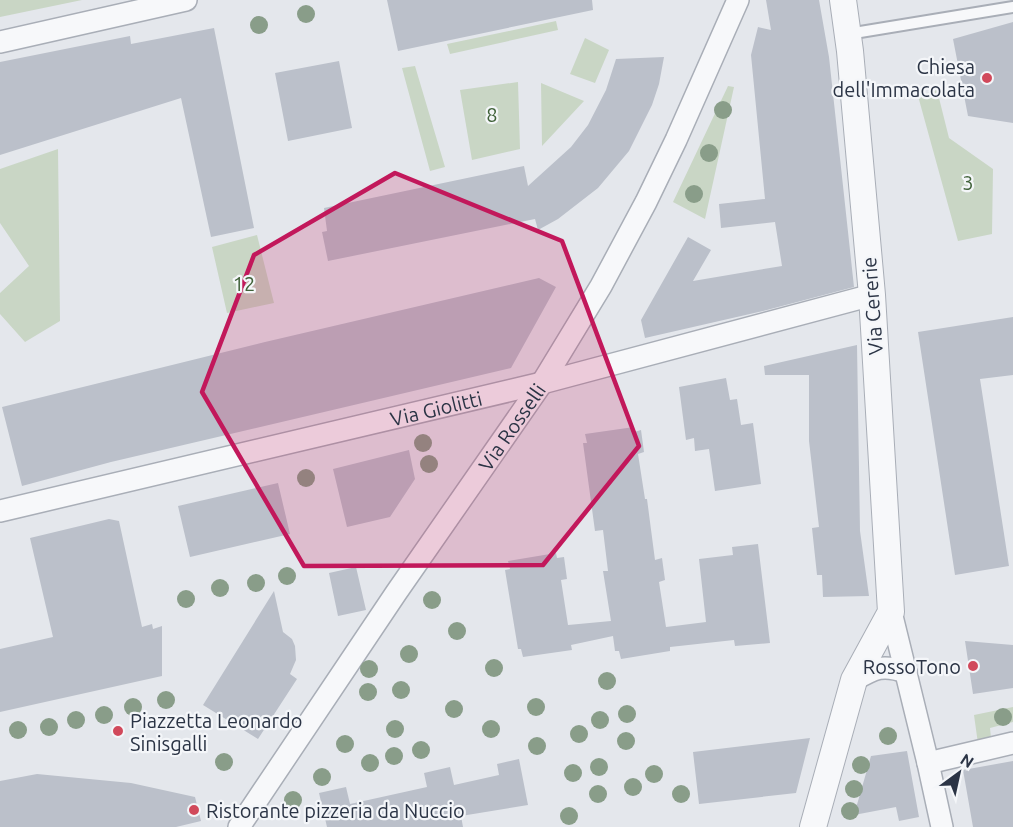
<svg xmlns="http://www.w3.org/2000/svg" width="1013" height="827" font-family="Ubuntu,sans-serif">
<rect width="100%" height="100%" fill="#e4e7ec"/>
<!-- green -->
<path fill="#c9d6c5" d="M0,0H82L0,17Z
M556,21L558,30L450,54L447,44Z
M585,38L609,50L595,83L570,74Z
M415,66L445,167L430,171L402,68Z
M518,82L520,149L472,160L460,90Z
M541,83L584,101L542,146Z
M728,86L734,87L705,219L673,202Z
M937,90L949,138L993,169L992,234L958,241L918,96Z
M58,149L60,321L25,342L0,314V293L29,266L0,223V169Z
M257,235L274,303L227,313L212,247Z
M1013,707V722L990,728L992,748L979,751L974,715Z"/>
<!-- building -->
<path fill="#bbc0ca" d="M387,0H592L593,10L398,51Z
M766,0H819L829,57L854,287L763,311L645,338L641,320L688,237L711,250L693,281L782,266L775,222L721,228L719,204L765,199L751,55L758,27L771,30Z
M1013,22V123L968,116L953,39Z
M214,28L254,228L211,237L181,98L0,155V62L130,36L131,44Z
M664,57L659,84L652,105L629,151L598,188L558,219L538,230L535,219L328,261L322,232L327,231L324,208L524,166L528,186L571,147L588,125L606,90L616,59Z
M339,61L352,128L288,141L275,73Z
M539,278L556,287L511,368L111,462L22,486L2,407L265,342Z
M1013,317V375L980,379L1009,566L955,575L918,332Z
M857,345L860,531L869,596L823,597L822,575H817L812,528L819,527L809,441V375H765L764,366Z
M726,378L730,400L737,399L741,425L753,423L761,484L715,491L709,449L695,451L694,438L686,440L679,387Z
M634,427V432L641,430L644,452L638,454L645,499H647L655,560L662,558L665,580L659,582L666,627L706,622L699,559L733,555L732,547L758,544L770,643L735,646L734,640L670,647V651L621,659L619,651H615L613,636L571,645L572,650L523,657L521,649H518L505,570L510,569L508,561L556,553L557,558L564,557L567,579L561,580L568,625L611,621L603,571H608L603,530L595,531L583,443H587L585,434Z
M409,450L415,479L390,517L347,527L333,469Z
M278,483L290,534L190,557L178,506Z
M109,519L119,521L142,627L152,624L153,629L162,626V676L0,712V649L53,637L30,538Z
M356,567L366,610L338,616L329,573Z
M274,591L283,632L292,639L295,646L296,660L290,674L297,679L258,739L203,705Z
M965,641L1013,645V688L973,694Z
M810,738L796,793L699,804L693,752Z
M907,751L919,817L899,821L896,807L854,815L871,756Z
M519,759L528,805L461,816L463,827H327L319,793L346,787L350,804L427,787L424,773L450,767L454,785L499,775L497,764Z
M1013,761V827H973L963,770Z
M37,774L131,783L195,797L201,821L176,827H0V781Z"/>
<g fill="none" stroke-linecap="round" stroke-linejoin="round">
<defs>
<path id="service" d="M848,34L1013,7"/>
<g id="minor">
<path d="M0,42L186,0"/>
<path id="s1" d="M0,511L542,383L872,295"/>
<path d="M891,612L928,763L942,827"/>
<path d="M854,680C875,668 882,664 906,672"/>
<path d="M928,763L1013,743"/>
<path id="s2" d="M239,827L396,593L542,383L601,286L646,202L676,140L738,0"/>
</g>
<path id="tertiary" d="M813,827L854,680L891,612L872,295L850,51L843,0"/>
</defs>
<!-- service casing -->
<use href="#service" stroke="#a9aeb7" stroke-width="14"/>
<!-- minor casing -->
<use href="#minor" stroke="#a9aeb7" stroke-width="24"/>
<!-- tertiary casing -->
<use href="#tertiary" stroke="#a9aeb7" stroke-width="28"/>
<!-- service -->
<use href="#service" stroke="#f7f8fa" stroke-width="10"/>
<!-- minor -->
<use href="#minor" stroke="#f7f8fa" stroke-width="21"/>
<!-- tertiary -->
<use href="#tertiary" stroke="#f7f8fa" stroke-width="26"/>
</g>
<!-- trees -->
<g fill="#899d89">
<circle cx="306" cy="14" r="9"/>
<circle cx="259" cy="25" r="9"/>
<circle cx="723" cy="110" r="9"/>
<circle cx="709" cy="153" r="9"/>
<circle cx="694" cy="194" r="9"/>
<circle cx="423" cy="443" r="9"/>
<circle cx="429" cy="464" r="9"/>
<circle cx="306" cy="478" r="9"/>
<circle cx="287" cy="576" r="9"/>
<circle cx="256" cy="583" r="9"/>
<circle cx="220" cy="588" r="9"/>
<circle cx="186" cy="599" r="9"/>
<circle cx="432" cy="600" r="9"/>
<circle cx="457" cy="631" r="9"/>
<circle cx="409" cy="654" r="9"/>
<circle cx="494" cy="668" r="9"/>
<circle cx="369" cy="669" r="9"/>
<circle cx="607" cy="681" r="9"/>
<circle cx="401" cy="690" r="9"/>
<circle cx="368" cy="692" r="9"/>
<circle cx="166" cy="700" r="9"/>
<circle cx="133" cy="707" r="9"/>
<circle cx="536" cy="707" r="9"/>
<circle cx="454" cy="709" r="9"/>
<circle cx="627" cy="714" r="9"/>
<circle cx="104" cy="715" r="9"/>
<circle cx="1003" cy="717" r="9"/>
<circle cx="76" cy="720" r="9"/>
<circle cx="600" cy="720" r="9"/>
<circle cx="49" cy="727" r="9"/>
<circle cx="395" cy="729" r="9"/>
<circle cx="491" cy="729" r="9"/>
<circle cx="18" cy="730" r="9"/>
<circle cx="579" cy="734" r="9"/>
<circle cx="888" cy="736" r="9"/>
<circle cx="626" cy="741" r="9"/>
<circle cx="345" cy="744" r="9"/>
<circle cx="537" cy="746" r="9"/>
<circle cx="421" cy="750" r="9"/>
<circle cx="394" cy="756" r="9"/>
<circle cx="224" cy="762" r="9"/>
<circle cx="370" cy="763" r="9"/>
<circle cx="861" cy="765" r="9"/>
<circle cx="599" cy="767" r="9"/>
<circle cx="573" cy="773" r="9"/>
<circle cx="654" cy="774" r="9"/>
<circle cx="322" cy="777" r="9"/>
<circle cx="633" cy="787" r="9"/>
<circle cx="854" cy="789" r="9"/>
<circle cx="598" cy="794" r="9"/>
<circle cx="681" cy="794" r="9"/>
<circle cx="293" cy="800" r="9"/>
<circle cx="850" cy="811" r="9"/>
<circle cx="569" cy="816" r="9"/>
</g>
<!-- marked area -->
<path fill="#c2185b" fill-opacity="0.2" stroke="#c2185b" stroke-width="4.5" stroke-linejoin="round" d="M395,173L562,241L639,446L543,565L304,566L202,392L254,255Z"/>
<!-- markers -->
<g fill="#d1495b" stroke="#f4f6f9" stroke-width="2">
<circle cx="987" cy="78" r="6"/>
<circle cx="973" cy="666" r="6"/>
<circle cx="118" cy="731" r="6"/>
<circle cx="194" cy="810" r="6"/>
</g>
<g text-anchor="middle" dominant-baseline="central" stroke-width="4.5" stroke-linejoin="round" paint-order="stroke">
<!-- poi labels -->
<g font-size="20" fill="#2b3445" stroke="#f4f6f9" text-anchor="end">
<text x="975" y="66">Chiesa<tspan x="975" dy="23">dell'Immacolata</tspan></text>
<text x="961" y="666">RossoTono</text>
<text x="130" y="720" text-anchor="start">Piazzetta Leonardo<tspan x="130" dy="23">Sinisgalli</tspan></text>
<text x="206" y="810" text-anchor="start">Ristorante pizzeria da Nuccio</text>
</g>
<!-- park labels -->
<g font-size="20" fill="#3f6138" stroke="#f4f6f9">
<text x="492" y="114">8</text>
<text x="968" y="182">3</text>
<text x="244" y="283">12</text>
</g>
<!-- street labels -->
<g font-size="20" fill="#2b3445" stroke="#f4f6f9">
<text transform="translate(872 306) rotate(-94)">Via Cererie</text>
<text stroke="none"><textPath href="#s1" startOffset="448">Via Giolitti</textPath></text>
<text stroke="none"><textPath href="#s2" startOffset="484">Via Rosselli</textPath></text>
</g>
</g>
<!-- north arrow -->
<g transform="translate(959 773) rotate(33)" stroke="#f4f6f9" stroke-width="4.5" paint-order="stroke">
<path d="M0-4.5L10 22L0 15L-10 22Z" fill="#2b3445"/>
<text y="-9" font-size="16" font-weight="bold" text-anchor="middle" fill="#2b3445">N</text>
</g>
</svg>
